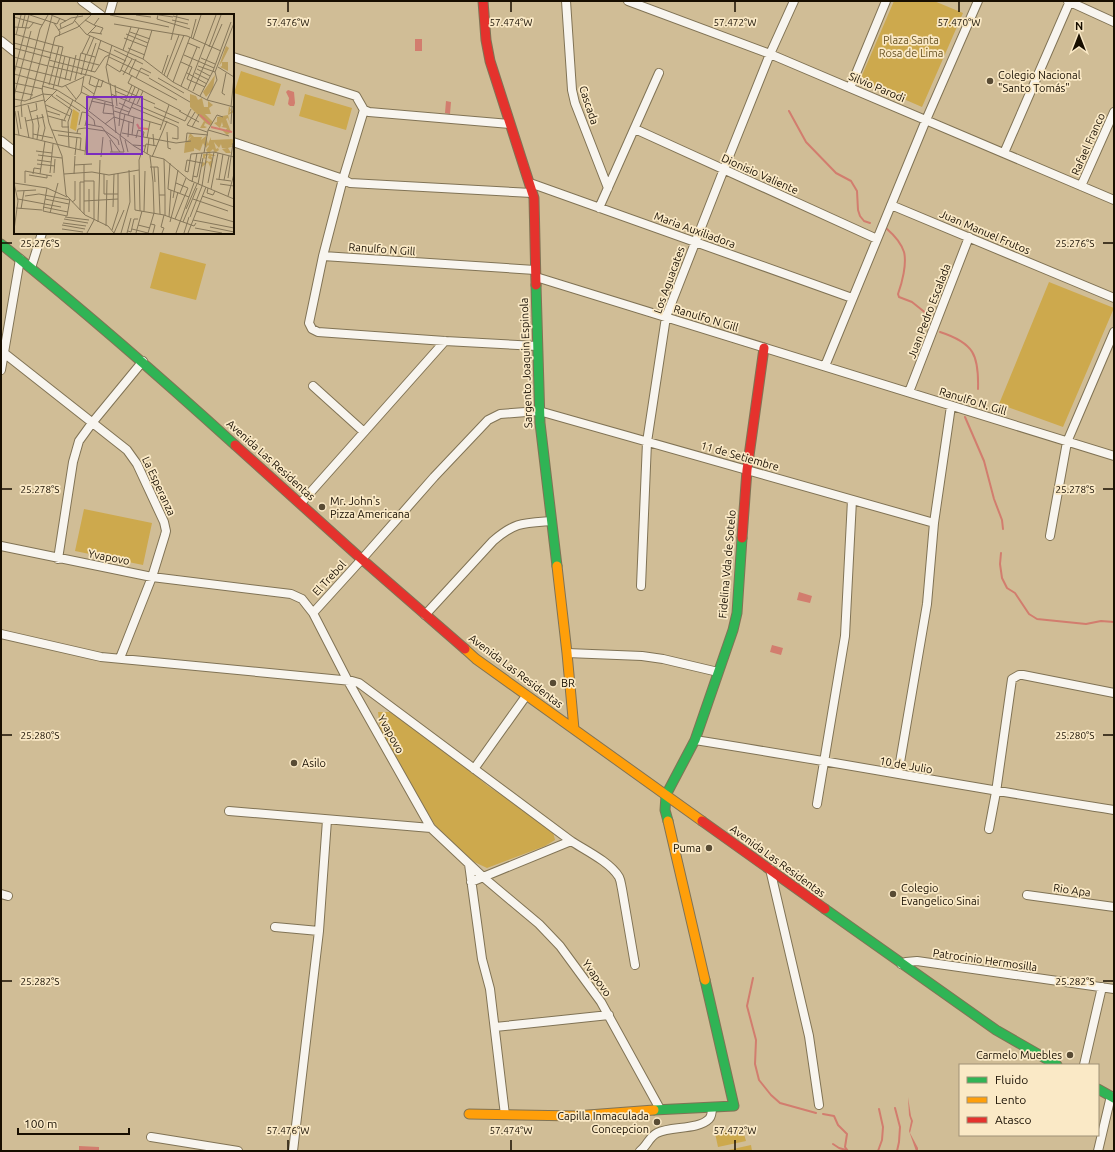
<svg xmlns="http://www.w3.org/2000/svg" width="1115" height="1152" font-family="Ubuntu,sans-serif">
<rect width="100%" height="100%" fill="#d0bd96"/>
<!-- green -->
<path fill="#cda94d" d="M894,1H934L963,13L922,107L860,80Z
M241,71L281,84L274,106L234,93Z
M305,94L352,108L346,130L299,116Z
M160,252L206,264L196,300L150,288Z
M1049,282L1114,308L1063,427L999,404Z
M84,509L152,523L143,565L75,551Z
M378,712H390L424,733L488,786L552,828L555,840L545,846L487,868L470,860L435,825L381,737Z
M742,1127L746,1141L718,1147L715,1133Z
M751,1145L752,1151H724Z"/>
<!-- water -->
<path fill="#d27d6e" d="M422,39V51H415V39Z
M288,90L294,92L295,103L294,106H290L288,104L289,98L286,92Z
M446,101L451,102L450,114L445,113Z
M799,592L812,596L810,603L797,600Z
M772,645L783,648L781,655L770,652Z
M908,1097L911,1116L913,1121L910,1133L918,1148V1151H916L909,1131L911,1121L909,1115Z
M79,1146L99,1147V1151H79Z"/>
<g fill="none" stroke-linecap="round" stroke-linejoin="round">
<!-- stream -->
<path stroke="#d27d6e" stroke-width="2" d="M789,111L806,142L836,173L851,181L857,191L858,210L860,216L864,221L870,223
M887,229C894,235 901,243 904,252C907,264 902,283 898,294L899,297L912,302L927,314
M940,332C974,343 979,355 978,389
M965,417L984,461L994,499L1002,520L1003,529
M1001,553L1000,564L1002,578L1007,588L1015,593L1029,614L1037,619L1086,624L1101,621L1114,622
M753,978L747,1006L756,1040L755,1064L759,1080L771,1095L780,1103L816,1113
M895,1108L900,1127L899,1142L897,1151
M823,1114L834,1116L838,1125L847,1134L845,1147L848,1151
M833,1144L839,1148L846,1150
M878,1151L882,1140L883,1127L879,1109"/>
<defs>
<path id="street" d="M82,1L101,15
M566,1L572,90L575,103L608,188
M628,1L770,54L1114,200
M1068,1L1114,22
M109,15L113,1
M1,41L15,52
M233,57L356,96L364,110L369,112L510,124
M850,88L886,1
M364,110L343,179L323,256L309,323L312,329L318,332L445,341L537,346
M635,129L877,239
M1,141L15,152
M233,142L343,179L350,183L532,193
M1004,153L1070,1
M530,183L852,298
M1081,186L1114,112
M891,205L1114,298
M599,208L659,73
M323,256L535,270
M31,268L42,233
M536,277L1114,456
M4,353L127,450L137,464L164,522L166,531L165,535L152,577L120,658
M825,366L926,120L978,1
M1,370L20,259
M313,386L364,432
M909,392L969,237
M301,503L445,341
M1050,536L1067,442L1114,332
M1,546L152,577L291,594L302,599L313,613L348,681L431,828L483,877L539,924L560,946L601,1002L660,1109
M58,559L73,462L79,441L92,423L143,361
M641,586L647,442L666,317L724,169L770,54L794,1
M313,613L362,559L434,477L488,420L500,414L539,411L934,523
M425,615L493,541C515,522 523,523 551,521
M1,634L101,657L352,681L359,683L571,841C585,850 610,862 619,877C621,881 621,885 622,889L635,965
M567,653L642,656L663,659L718,672
M695,740C835,762 974,788 1114,810
M474,769L526,696
M898,774L927,604L934,523L951,406
M817,804L845,636L852,500
M229,811L431,828
M989,829L996,792L1012,679L1019,675H1023L1114,693
M469,864L482,959L490,989L505,1115
M770,869L809,1036L819,1105
M471,882L571,841
M1,894L8,896
M1027,895L1114,907
M275,927L319,931
M901,964L906,962L917,961L1114,989
M495,1027L609,1015
M1084,1065L1102,987
M151,1137L238,1151
M293,1151L319,931L327,820
M640,1151C647,1146 649,1137 657,1133C671,1126 698,1130 709,1119C712,1116 712,1111 712,1107
M1098,1151L1111,1096"/>
<path id="fast" d="M1,244C81,308 159,376 235,445
M536,285L540,423L557,566
M668,821L665,810L666,795L695,740L733,630L737,613L742,538
M825,909L996,1030L1057,1065
M1098,1089L1114,1098
M654,1110L734,1106L705,980"/>
<path id="slow" d="M557,566L567,653L574,729
M465,649L476,659L702,821
M668,821L705,980
M469,1114L575,1116L654,1110"/>
<path id="jam" d="M483,1L486,40L490,61L534,198L536,285
M235,445L357,555L465,649
M742,538L747,470L764,348
M702,821L825,909"/>
</defs>
<!-- street casing -->
<use href="#street" stroke="#807355" stroke-width="10"/>
<!-- fast casing -->
<use href="#fast" stroke="#807355" stroke-width="11"/>
<!-- slow casing -->
<use href="#slow" stroke="#807355" stroke-width="11"/>
<!-- jam casing -->
<use href="#jam" stroke="#807355" stroke-width="11"/>
<!-- street -->
<use href="#street" stroke="#f8f5ef" stroke-width="8"/>
<!-- fast -->
<use href="#fast" stroke="#30b455" stroke-width="9"/>
<!-- slow -->
<use href="#slow" stroke="#ff9f0a" stroke-width="9"/>
<!-- jam -->
<use href="#jam" stroke="#e5322d" stroke-width="9"/>
</g>
<!-- ticks -->
<path fill="none" stroke="#170e00" stroke-width="1.5" d="M288,2V12M511,2V12M735,2V12M959,2V12M2,243H12M1103,243H1113M2,489H12M1103,489H1113M2,735H12M1103,735H1113M2,981H12M1103,981H1113M288,1140V1150M511,1140V1150M735,1140V1150"/>
<!-- markers -->
<g fill="#584b34" stroke="#fae9c6" stroke-width="1.5">
<circle cx="990" cy="81" r="4"/>
<circle cx="322" cy="507" r="4"/>
<circle cx="553" cy="683" r="4"/>
<circle cx="294" cy="763" r="4"/>
<circle cx="709" cy="848" r="4"/>
<circle cx="893" cy="894" r="4"/>
<circle cx="1070" cy="1055" r="4"/>
<circle cx="657" cy="1122" r="4"/>
</g>
<g text-anchor="middle" dominant-baseline="central" stroke-width="3.5" stroke-linejoin="round" paint-order="stroke">
<!-- park labels -->
<g font-size="11" fill="#695425" stroke="#fae9c6">
<text x="911" y="40">Plaza Santa<tspan x="911" dy="13">Rosa de Lima</tspan></text>
</g>
<!-- poi labels -->
<g font-size="11" fill="#170e00" stroke="#fae9c6" text-anchor="start">
<text x="998" y="75">Colegio Nacional<tspan x="998" dy="13">"Santo Tomás"</tspan></text>
<text x="330" y="501">Mr. John's<tspan x="330" dy="13">Pizza Americana</tspan></text>
<text x="561" y="683">BR</text>
<text x="302" y="763">Asilo</text>
<text x="701" y="848" text-anchor="end">Puma</text>
<text x="901" y="888">Colegio<tspan x="901" dy="13">Evangelico Sinai</tspan></text>
<text x="1062" y="1055" text-anchor="end">Carmelo Muebles</text>
<text x="649" y="1116" text-anchor="end">Capilla Inmaculada<tspan x="649" dy="13">Concepcion</tspan></text>
</g>
<!-- street labels -->
<g font-size="11" fill="#170e00" stroke="#fae9c6">
<text transform="translate(877 87) rotate(23)">Silvio Parodi</text>
<text transform="translate(589 105) rotate(72)">Cascada</text>
<text transform="translate(1088 144) rotate(-66)">Rafael Franco</text>
<text transform="translate(760 174) rotate(24)">Dionisio Valiente</text>
<text transform="translate(695 230) rotate(20)">Maria Auxiliadora</text>
<text transform="translate(985 232) rotate(23)">Juan Manuel Frutos</text>
<text transform="translate(382 249) rotate(4)">Ranulfo N Gill</text>
<text transform="translate(669 280) rotate(-70)">Los Aguacates</text>
<text transform="translate(929 311) rotate(-69)">Juan Pedro Escalada</text>
<text transform="translate(706 318) rotate(17)">Ranulfo N Gill</text>
<text transform="translate(526 363) rotate(-92)">Sargento Joaquin Espinola</text>
<text transform="translate(973 401) rotate(17)">Ranulfo N. Gill</text>
<text transform="translate(740 456) rotate(16)">11 de Setiembre</text>
<text transform="translate(271 460) rotate(42)">Avenida Las Residentas</text>
<text transform="translate(159 486) rotate(65)">La Esperanza</text>
<text transform="translate(109 557) rotate(11)">Yvapovo</text>
<text transform="translate(727 564) rotate(-85)">Fidelina Vda de Sotelo</text>
<text transform="translate(329 578) rotate(-47)">El Trebol</text>
<text transform="translate(516 671) rotate(37)">Avenida Las Residentas</text>
<text transform="translate(391 734) rotate(61)">Yvapovo</text>
<text transform="translate(906 765) rotate(10)">10 de Julio</text>
<text transform="translate(778 861) rotate(36)">Avenida Las Residentas</text>
<text transform="translate(1072 890) rotate(8)">Rio Apa</text>
<text transform="translate(985 960) rotate(8)">Patrocinio Hermosilla</text>
<text transform="translate(597 978) rotate(55)">Yvapovo</text>
</g>
</g>
<!-- overview -->
<g transform="translate(14 14)">
<rect width="220" height="220" fill="#d0bd96"/>
<path d="M59,95L65,99L62,117L56,114Z" fill="#cda94d"/>
<path d="M212,32L215,34L208,48H214V57L206,53L208,52V48L205,52ZM201,61L199,75L192,83L189,78ZM176,80L182,82L184,86L188,84L190,93H194V87L199,91L195,94L197,100H191L199,108L197,112L191,109L190,112L193,113L191,114H186L190,107L176,93ZM215,92L217,96L215,99L219,96L220,98L214,101L216,110L214,104L212,105L217,118L213,121L208,116L211,117L213,114L207,113L209,112L208,108L206,114L200,109L203,108V103L214,101ZM176,119L180,123H188L187,126L192,122L194,130L197,123V126L220,125H216L220,126V131L216,132H220L214,134L217,139H212L208,135L213,134H208L207,130L205,134L200,128L202,135L204,134L205,136L201,139L199,135L195,139L202,142H197L199,145L197,155L194,148L188,153V148L192,149L191,146L195,148L198,146L194,144L195,141L191,142L192,145L189,144V140H195L192,136L195,132L194,131L192,134L189,129L186,137L180,134V137L170,139L171,129L178,122L174,125Z" fill="#bea05d"/>
<path fill="none" stroke="#d27d6e" stroke-width="2" d="M186,101L196,110M123,110L125,114L134,115M197,113L218,118"/>
<path fill="none" stroke="#86775a" stroke-width="1" d="M16,1L43,10L46,4M37,1L52,7M77,1L64,13L41,23L28,75L35,109L48,142L52,181L71,201L94,212L100,219M96,1L155,13M122,1L137,3M144,1L143,5L176,15M145,1L159,3M159,2L175,6M0,3L28,11M71,6L80,11L85,4M158,6L174,10M61,7L72,20L129,45L159,68L193,86L220,93M40,9L46,18L45,22M100,10L173,22L207,37M80,11L89,14L86,20M0,13L15,14L20,8M8,14L11,1M47,14L46,10L57,4L69,2M44,16L59,9L64,1M76,18L88,20M116,18L136,25M0,20L40,31M112,20L134,29M2,21L7,1M73,21L82,12M110,24L133,33M177,24L182,5M179,25L187,1M157,26L163,1M0,29L85,51M174,29L186,34M195,33L207,1M0,34L37,44M84,34L112,47M114,34L131,41M100,36L129,50M109,36L117,13M68,39L76,22M73,40L80,23M170,41L200,54M0,43L34,52M95,43L135,62M4,44L15,1M187,44L201,50M129,45L138,16M35,46L81,58L91,43L95,41M167,48L178,53L173,65L191,73M93,50L106,58L125,14M0,52L56,66M35,52L77,62L141,90M184,52L201,58M204,53L220,63M183,55L196,62M107,56L163,86M77,58L87,26M148,59L154,41M173,59L193,70M181,59L195,66M0,60L48,73M0,60L4,44M115,60L122,45M67,61L72,40M109,61L118,45M118,61L114,69L167,97M150,61L165,21M71,62L82,29M77,62L75,70L82,73M153,63L170,21M122,64L127,54L137,59M135,64L176,88M144,64L170,79M51,66L56,43M61,66L67,39L81,43M56,67L62,41M159,68L176,23M0,69L29,75M95,69L92,53L98,31M96,69L102,119M35,71L45,32M51,71L62,85M101,71L103,92M28,72L43,76L67,91L120,132L137,142L150,145L175,166L220,185M44,72L51,42M69,72L80,80M82,72L87,73L89,66M167,72L183,33M48,73L70,63M39,75L49,33L40,31M174,75L202,1M0,77L19,81M101,77L113,82M179,77L208,10M67,78L79,84M97,80L165,109M42,81L66,97M211,81L208,79L212,59M0,82L17,17M38,82L58,96L54,108L55,133M186,82L199,57L217,8M79,84L98,89M0,85L11,87L29,80L39,81M16,86L38,2M193,86L203,66L201,58L220,9M61,87L67,79L70,62M77,87L100,92M115,87L121,73M31,88L43,76M91,88L89,99L100,100M105,89L117,95M123,90L129,77M14,91L19,110V124M32,91L56,102M0,93L30,86M101,93L115,98M117,93L160,111M140,93L171,107L177,95M217,93L220,63M75,96L85,65M1,97L5,121M4,97L7,115M33,97L46,101M100,97L147,111M165,97L185,108M16,98L23,96L22,89M181,98L173,111L193,118M28,100L31,114L28,126M73,100L80,106L81,112M23,101L25,112L23,125M114,101L125,75M34,102L52,107M8,103L7,89L26,15L34,1M11,103L15,124M48,105V113H55M50,106L59,86M12,107L30,103M72,110L88,113L106,138M91,110L100,103L119,109M217,110L218,93M65,111L68,98L74,99M71,112L74,99M105,112L106,99L118,71M178,113L185,100M38,116L67,120M146,116L155,91M194,116L215,122M153,118L154,134L157,135M63,119L64,115L71,114L91,117L104,126L105,131M108,119L162,129L177,127M0,120L71,137M19,120L39,124M139,120L140,132M44,121L67,124L66,136M118,121L120,103M114,123L115,108M122,124L124,116L130,118L129,123M133,124L136,108M158,124L164,125V113L160,111M96,126L98,138M111,126L114,138M172,128L173,119L194,121M119,131L132,132M22,137L38,139M96,138H110L106,123L111,100M130,138L132,130L143,132M190,139L194,116L203,101L209,103M133,140L135,124M24,141L48,144M61,141L63,123M71,141L73,114M136,142L139,168M87,143L89,123M138,143L153,107M23,146L37,148M156,149L154,175L175,183M23,150L41,152M60,151L78,150M136,153H144L146,200M140,153L141,168M174,158L177,140L200,138L220,143M174,158L171,157L173,146L188,149M36,159L39,130M40,159L41,145M19,160L20,154L27,155M26,160L31,127M50,160L78,158L95,161L125,156M60,160L61,142M90,160V180H104M15,161L33,164V161M120,161L121,196L150,201L180,212L182,209M179,162L183,163L188,139M214,164L219,129M202,165L217,167M205,165L209,140M210,166L215,142M70,167H80V206M178,168L183,139M0,169L33,174L53,183M0,169L4,187L0,216M11,169V157L38,162M162,169L174,174M194,169L200,138M184,170L189,144M206,170L220,172M188,172L193,139M33,174L29,197L53,202L56,185M194,174L193,179L199,181L201,177M75,175V198M197,175L204,139M3,177L22,176M166,179L172,164M145,181H151L150,145M151,181V201M11,182L25,180L56,186M188,182L220,193M214,182L220,160M159,184L164,156M4,185L47,193M31,185L55,190M179,185L214,197M70,187L104,185M58,188L61,186V167M29,193L54,198M99,193L100,160M2,194L28,196M7,195L10,177M172,195L183,170M66,196V168H70M126,197L125,146L128,137M130,197L131,157M182,197L220,208M36,199L44,169M70,200V150M51,203L75,206M155,203L157,176M176,203L188,172M50,205L74,209M161,205L174,174M179,206L220,214M84,208L86,146M156,208L164,178M169,208L183,174M49,209L72,212M137,210L141,211L139,219M48,211L71,215M124,211L136,214M92,212L93,166M196,213L220,218M181,214L208,219M48,215L69,218M118,215L134,219M98,216L104,197V159M114,217L117,218L120,205H124M73,219L80,206M100,219L110,196M107,219L116,188L115,156M113,219L117,204M122,219L128,197M134,219L140,199L139,168M148,219L150,214L147,213L150,201M162,219L180,169M170,219L175,203M174,219L192,173"/>
<path fill="#7b2cbf" fill-opacity="0.15" stroke="#7b2cbf" stroke-width="2" d="M73,83H128V140H73Z"/>
<rect width="220" height="220" fill="none" stroke="#170e00" stroke-width="2"/>
</g>
<g font-size="10" text-anchor="middle" fill="#170e00" stroke="#fae9c6" stroke-width="3.5" stroke-linejoin="round" paint-order="stroke">
<text x="288" y="26">57.476°W</text>
<text x="511" y="26">57.474°W</text>
<text x="735" y="26">57.472°W</text>
<text x="959" y="26">57.470°W</text>
<text x="40" y="247">25.276°S</text>
<text x="1075" y="247">25.276°S</text>
<text x="40" y="493">25.278°S</text>
<text x="1075" y="493">25.278°S</text>
<text x="40" y="739">25.280°S</text>
<text x="1075" y="739">25.280°S</text>
<text x="40" y="985">25.282°S</text>
<text x="1075" y="985">25.282°S</text>
<text x="288" y="1134">57.476°W</text>
<text x="511" y="1134">57.474°W</text>
<text x="735" y="1134">57.472°W</text>
</g>
<!-- border -->
<rect width="1115" height="1152" fill="none" stroke="#170e00" stroke-width="4"/>
<!-- legend -->
<rect x="959" y="1064" width="140" height="72" fill="#fae9c6" stroke="#9f9177"/>
<rect x="967" y="1077" width="20" height="6" fill="#30b455" stroke="#9f9177"/>
<text x="995" y="1084" font-size="12" fill="#170e00">Fluido</text>
<rect x="967" y="1097" width="20" height="6" fill="#ff9f0a" stroke="#9f9177"/>
<text x="995" y="1104" font-size="12" fill="#170e00">Lento</text>
<rect x="967" y="1117" width="20" height="6" fill="#e5322d" stroke="#9f9177"/>
<text x="995" y="1124" font-size="12" fill="#170e00">Atasco</text>
<!-- north arrow -->
<g transform="translate(1079 36)" stroke="#fae9c6" stroke-width="3" paint-order="stroke">
<path d="M0-3L7 15L0 10L-7 15Z" fill="#170e00"/>
<text y="-6" font-size="11" font-weight="bold" text-anchor="middle" fill="#170e00">N</text>
</g>
<!-- scale -->
<path d="M18 1128v6h111v-6" fill="none" stroke="#170e00" stroke-width="2"/>
<text x="24" y="1128" font-size="12" fill="#170e00" stroke="#fae9c6" stroke-width="3" paint-order="stroke">100 m</text>
</svg>
